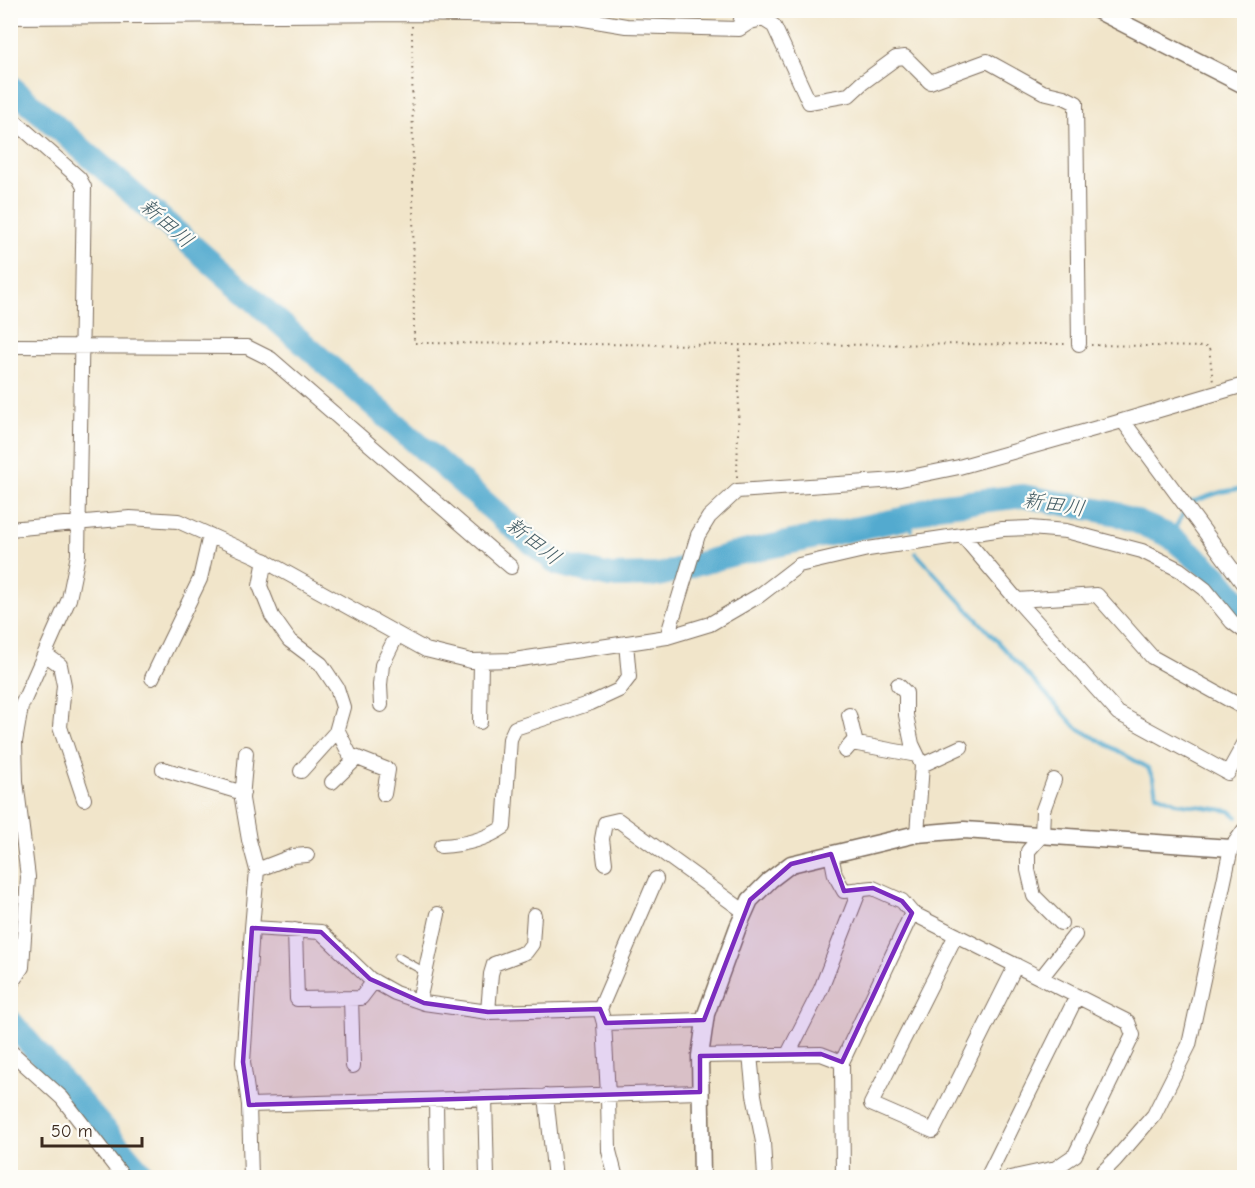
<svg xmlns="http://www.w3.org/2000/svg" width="1255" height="1188" font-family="'Comic Neue','Klee One',sans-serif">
<rect width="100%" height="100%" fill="#fdfcf7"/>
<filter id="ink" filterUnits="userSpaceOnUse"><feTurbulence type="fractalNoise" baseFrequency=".0167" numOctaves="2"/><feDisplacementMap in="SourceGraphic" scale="12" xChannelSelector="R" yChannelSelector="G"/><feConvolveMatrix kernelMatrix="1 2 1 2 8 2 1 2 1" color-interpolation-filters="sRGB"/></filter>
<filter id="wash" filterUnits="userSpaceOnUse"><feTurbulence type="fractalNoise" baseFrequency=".008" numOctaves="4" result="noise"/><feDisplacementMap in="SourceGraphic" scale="24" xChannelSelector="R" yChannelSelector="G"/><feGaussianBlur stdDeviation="1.35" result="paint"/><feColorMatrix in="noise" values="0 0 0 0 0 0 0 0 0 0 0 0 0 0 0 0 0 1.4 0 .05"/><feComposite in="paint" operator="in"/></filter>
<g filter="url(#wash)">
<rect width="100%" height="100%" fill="#f1e5ca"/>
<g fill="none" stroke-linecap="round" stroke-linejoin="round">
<!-- stream -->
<path stroke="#52aacf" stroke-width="4" d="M1188,504L1189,503L1221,492L1244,488
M909,517L912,530
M1170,536L1185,511
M916,553L1076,727L1148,768L1153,778L1156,794L1177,803L1230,811L1237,817"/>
<!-- river -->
<path stroke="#52aacf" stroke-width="24" d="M10,86L509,524L558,564L610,576L659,575L734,554L902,519L936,506L1023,496L1118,514L1170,536L1217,576L1244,609
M10,1021L146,1178"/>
</g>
</g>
<g filter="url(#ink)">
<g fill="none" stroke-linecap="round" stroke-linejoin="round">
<defs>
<path id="service" d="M398,957L425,972"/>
<path id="minor" d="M10,17L412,14L572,17L626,26L739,29L750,22L763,19L774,26L809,102L849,95L862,83L896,58L905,57L930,82L987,61L1043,92L1064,97L1076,103L1079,344
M739,29L743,10
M10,117L79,178L84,187L78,555L69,599L21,707L15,742L16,781L28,877L22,967L10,985
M10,346L247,347L271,359L511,567
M1123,421L1244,585
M10,529L130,518L178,521L256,556L426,650L471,661L514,660L667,637L710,624L760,595L799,565L868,549L1003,529L1030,528L1066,531L1142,551L1180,570L1205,589L1232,622L1244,631
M962,535L1017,600L1097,595L1152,657L1244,708
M265,560L260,586L272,616L289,640L321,664L337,688L343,707L336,732L301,771
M1017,600L1118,713L1228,773L1244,744
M667,637L698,535L709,517L737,491L896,480L959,467L1115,423L1244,385
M45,654L60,665L64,685L60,727L84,799
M152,678L200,579L210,535
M898,685L906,693V715L912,744L922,765
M381,705L380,685L382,665L397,635
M849,715L856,744
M480,722L481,661
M337,729L350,755L388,770L384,794
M845,751L852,743L917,755
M246,753L242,799L249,840L257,870
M163,769L243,793
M1054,780L1043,810L1042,835L1028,851V870L1034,896L1061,923
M332,782L357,758
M917,834L922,765L961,747
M441,846C464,845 485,840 504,827L510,739L515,728L591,703L619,690L629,677L626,643
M831,854L835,875L844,891L873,888L902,901L912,913L1128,1022L1133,1035L1075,1155L1056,1168L1010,1178
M605,863L602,839L605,823L618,820L745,912
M252,928L257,870L293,856L307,855
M295,930L297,999L361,998L374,981
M956,935L871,1104L933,1131L1016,965
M1041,978L1075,935
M351,998L353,1066
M419,1001L438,914
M600,1009L656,879
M488,1012L491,974L494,964L526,952L532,944L534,915
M604,1023L705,1020
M10,1051L62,1098L124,1178
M788,1054L821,989L860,889
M750,1055L754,1095L763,1142L765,1178
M700,1056L821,1054L842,1062
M546,1096L555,1178
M485,1098L487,1178
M436,1100L437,1178
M249,1105L700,1092
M251,1178L249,1105L243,1062L252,928L321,932L370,979L395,993L424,1003L488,1012L600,1009L604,1023L608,1095L609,1151L616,1178
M843,1178L842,1062L912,913
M987,1178L1077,996
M1097,1178L1115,1160L1154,1115L1189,1045L1231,848L1244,830"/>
<path id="tertiary" d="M1097,10L1244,85
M702,1178L700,1056L706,1014L738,927L750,900L770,880L791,864L917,834L964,830L1231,848"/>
</defs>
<!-- service casing -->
<use href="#service" stroke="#7b6b5a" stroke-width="9"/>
<!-- minor casing -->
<use href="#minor" stroke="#7b6b5a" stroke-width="16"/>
<!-- tertiary casing -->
<use href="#tertiary" stroke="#7b6b5a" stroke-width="19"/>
<!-- path -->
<path stroke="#7b6b5a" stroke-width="2" stroke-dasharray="1.5 4.5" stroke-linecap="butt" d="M412,26L414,343L740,345L1067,344
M1091,345L1209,347L1213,382
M737,477L740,345"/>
<!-- service -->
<use href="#service" stroke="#fff" stroke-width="7"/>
<!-- minor -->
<use href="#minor" stroke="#fff" stroke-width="14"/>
<!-- tertiary -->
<use href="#tertiary" stroke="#fff" stroke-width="16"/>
</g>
</g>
<!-- marked area -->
<path fill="#7b2cbf" fill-opacity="0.2" stroke="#7b2cbf" stroke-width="4.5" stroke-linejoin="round" d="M831,854L844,891L873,888L902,901L912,913L842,1062L821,1054L700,1056V1092L249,1105L243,1062L252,928L321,932L370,979L424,1003L488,1012L600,1009L606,1023L704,1020L750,900L791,864Z"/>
<g text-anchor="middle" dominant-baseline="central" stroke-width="4.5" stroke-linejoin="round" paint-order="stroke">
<!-- water labels -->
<g font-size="21" font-style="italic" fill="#445d65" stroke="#fdfcf7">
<text transform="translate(167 223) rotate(41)">新田川</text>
<text transform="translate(1054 504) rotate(9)">新田川</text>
<text transform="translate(534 541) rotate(38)">新田川</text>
</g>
</g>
<!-- margin -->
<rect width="1255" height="1188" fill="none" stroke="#fdfcf7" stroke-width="36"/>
<!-- scale -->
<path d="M42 1137v9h100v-9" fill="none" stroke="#3b2a1e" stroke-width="3"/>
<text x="51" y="1137" font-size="18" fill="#3b2a1e" stroke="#fdfcf7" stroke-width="4.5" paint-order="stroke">50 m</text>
</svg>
